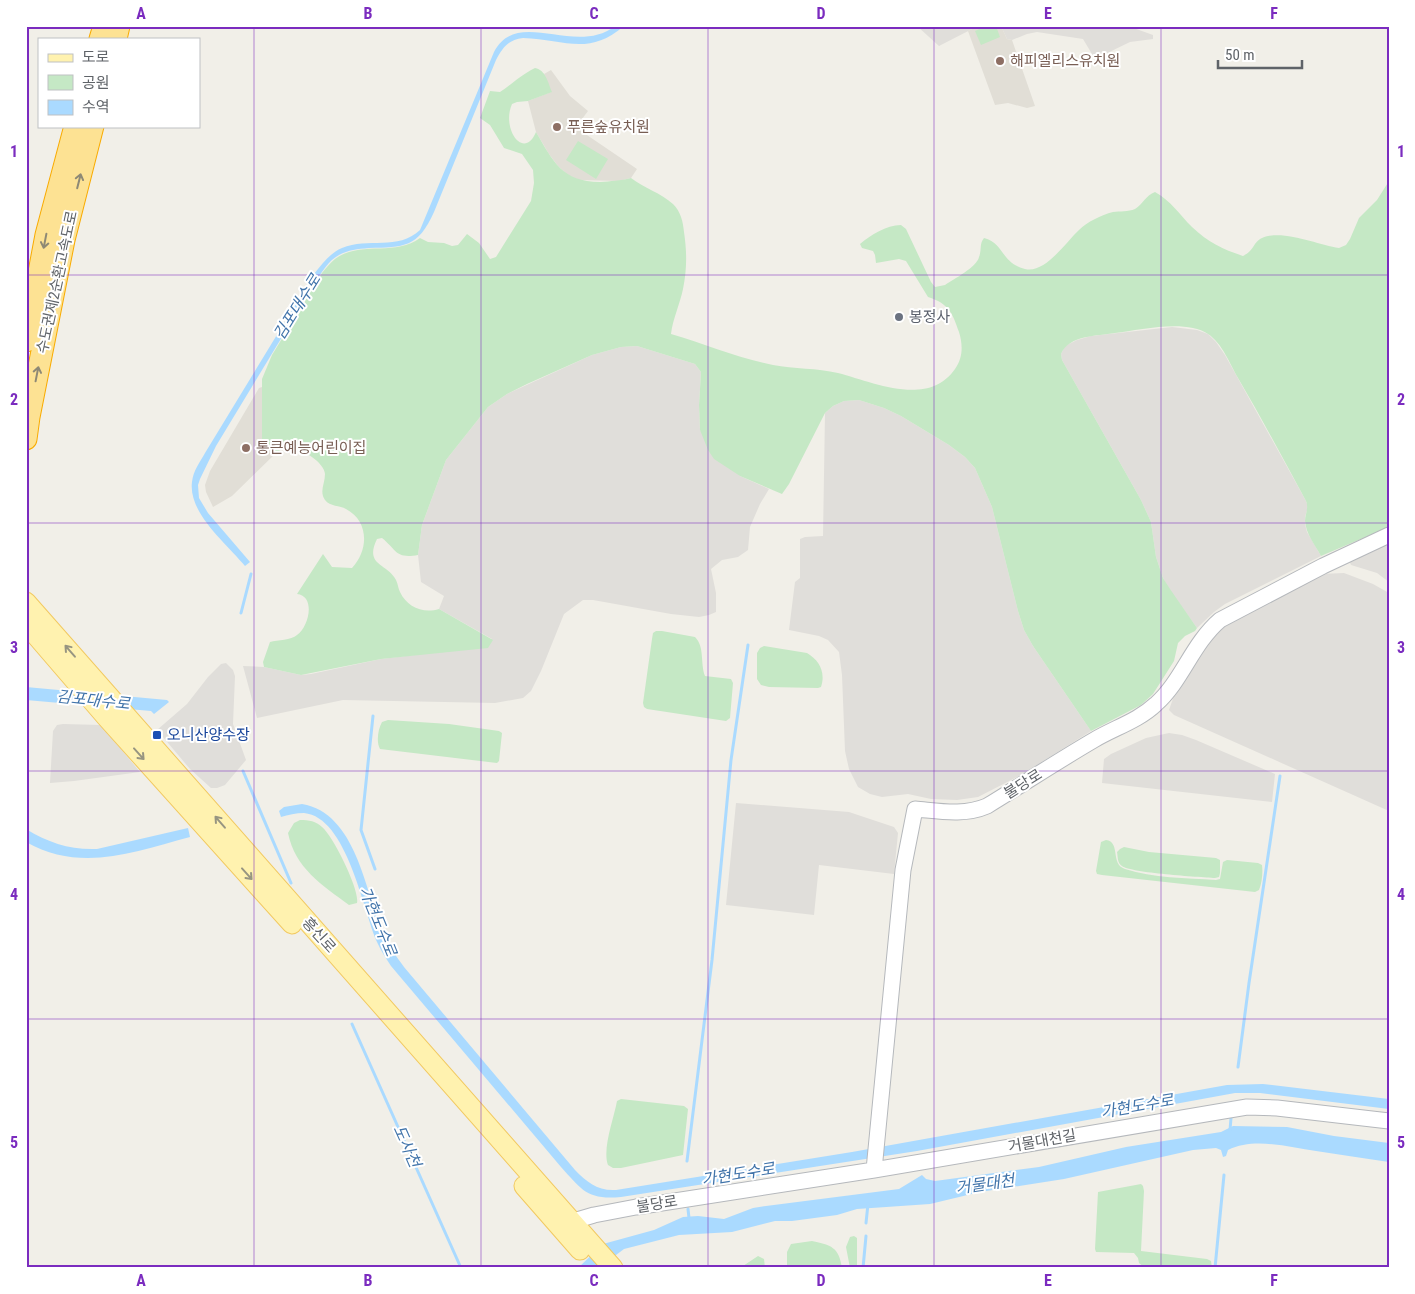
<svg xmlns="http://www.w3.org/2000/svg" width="1415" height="1294" font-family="'Roboto Condensed','Noto Sans KR',sans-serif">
<rect width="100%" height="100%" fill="#f1efe8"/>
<!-- industrial -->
<path fill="#e0deda" d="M917,26H978L939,46Z
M1001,26H1128L1153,35V39L1130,42L1095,59L1083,39L1037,32L1027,34L1012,40L1007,39Z
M1172,327L1197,330L1208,334L1216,342L1225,355L1306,501L1308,507L1305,517V524L1307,532L1321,556L1225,604L1214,612L1197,628L1169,589L1163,578L1156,557L1151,522L1141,500L1062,360L1061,354L1065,346L1077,340L1091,336Z
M637,346L695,364L701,372L699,405L700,430L740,476L769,489L760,504L750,527L748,550L738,557L722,560L711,569L716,593V612L709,615L699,617L671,614L593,600H583L564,614L541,671L531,691L523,698L495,703L343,700L257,718L243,666L264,667L301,675L311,674L381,659L414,655L492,639L439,609L444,596L421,582L418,555L422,525L446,460L488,407L507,394L592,355L621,347Z
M859,400L884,408L901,416L949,445L965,457L975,468L992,507L1018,611L1024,630L1033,646L1091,731L1021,775L978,797L957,800L931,799L908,794L882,797L870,794L858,787L849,769L845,751L842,675L839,652L828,640L819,636L789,630L795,582L800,578V539L805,537L823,536L825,413L833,406L844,401Z
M1389,539V582L1377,573L1351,565L1349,560Z
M1344,573L1373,584L1389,593V811L1174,715L1169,710L1175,693L1217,629L1321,574Z
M226,663L233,670L235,676L233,724L246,760L225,785L217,788H211L190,769L157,730L187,704L208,677L221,664Z
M63,724L101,725L140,772L74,781L50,783L53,731L57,725Z
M1169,733L1182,735L1196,740L1275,774L1272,802L1102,783L1104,759L1111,754L1146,738Z
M736,803L849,812L894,827L898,833L894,874L819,865L814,915L726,905Z"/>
<!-- education -->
<path fill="#e1ded6" d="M978,26H1001L1007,39L1012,40L1035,106L1027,108L1008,103L995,105L968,31Z
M551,70L570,96L588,111L579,123L581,131L637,169L631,178L619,181L579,180L568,175L558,166L549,154L536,132L528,101L551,92L544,74Z
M262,387V444L276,453L232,496L213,507L206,492L205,485L210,471L259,388Z"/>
<!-- green -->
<path fill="#c5e8c5" d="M986,26H996L1000,37L981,45L975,31Z
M535,68C546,70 548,83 552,92L528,101L517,102L512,104C501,129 524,161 536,132C553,161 562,182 600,182C611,181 620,181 631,178C644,188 661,193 673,204C681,212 683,222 684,232C687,252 687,270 683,289C680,304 673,318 671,334C705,344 738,358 773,365C794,369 817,368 838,373C873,382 928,408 955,369C963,358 963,345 959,332C952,312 949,304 928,297L906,261L899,259L876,263L875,255L873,251L862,248L860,244C871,235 886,225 901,225L906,229L931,282L935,287L945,285C954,279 977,267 979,257C982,250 979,244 984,238C1004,243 1001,263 1025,269C1045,274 1066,242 1079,230C1087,222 1101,215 1113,212C1120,211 1128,212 1135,209C1143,204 1146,195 1155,192C1171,201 1179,214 1192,227C1208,242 1222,249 1243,256C1255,250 1253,242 1262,238C1283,229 1318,245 1339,248L1346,245L1350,239L1359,218L1377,200L1389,181V527L1321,556C1315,545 1306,534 1305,521C1305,514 1309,509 1306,501C1284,460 1262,419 1238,378C1230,364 1222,343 1208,334C1186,319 1140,330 1115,333C1097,336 1069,335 1061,354L1062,360L1141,500L1151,522L1156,557L1163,578L1170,589L1197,628L1195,631L1185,636L1178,643L1174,661L1153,694L1141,705L1091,731L1033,646L1024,630L1018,611L992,507L975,468L965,457L949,445L901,416L884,408L859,400L844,401L833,406L825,413L789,484L782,494L740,476L714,459L708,450L700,430L699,405L701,372L695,364L637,346L621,347L592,355L527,384L507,394L488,407L446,460L422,525L418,555C395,559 397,550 382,538L377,539C364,566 387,563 396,580C398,584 398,588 400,592C407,607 423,614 439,609L493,640L488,648L381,659L301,675L264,667L263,662L270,642C278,640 291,640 297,635C309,627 316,596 297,594L323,554L332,567L352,568C369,550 369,521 346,509C340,505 330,507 325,500C319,491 325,484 325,474C325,463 300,447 290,447C285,447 280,450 276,453L262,444V379L272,355L322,273C326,268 330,263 335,259C360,240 395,257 420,238L428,242L444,243L452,246L458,245L467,234L479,243L490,259L496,257L531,201L534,183L533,170L522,154L504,148L490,125L480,118L490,91L500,92C512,84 521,75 535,68Z
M578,141L608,159L596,179L566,160Z
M656,631H662L695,637C705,647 700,663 705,676L731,679L733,683L730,718L726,721L647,709L644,707L643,703L652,639L653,633Z
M764,646L807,653C819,660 826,672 821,687L818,688L769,687L761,685L757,679V653L760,648Z
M388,720L449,724L499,731L502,733L499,761L497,763L380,749C376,742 378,729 382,722Z
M300,820C309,820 316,821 322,827C333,836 360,890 357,903L349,905C322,885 295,868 288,833L294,823Z
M1106,840C1121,842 1110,864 1125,869C1153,878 1186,878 1216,880L1220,879L1223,862L1227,860L1258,863L1262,865C1263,872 1262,883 1259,890L1255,892L1102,875L1097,874L1096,871L1101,842Z
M1124,847L1149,852L1216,858L1220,860V873L1219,877L1215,878C1199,877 1131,873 1122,866C1117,863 1118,857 1117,852L1120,849Z
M621,1099L684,1106L688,1109L683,1155L621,1168H613L608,1165C602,1149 614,1118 617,1101Z
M1141,1184L1143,1186L1144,1191L1141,1251L1207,1259L1211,1261L1212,1268H1145L1139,1263L1138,1258L1134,1253L1096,1252L1095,1249L1098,1192Z
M854,1236L857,1238V1268H850L846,1247L850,1237Z
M812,1241C831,1245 839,1247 842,1268H787V1252L791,1244Z
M758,1256L764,1259L765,1268H740Z"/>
<!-- water -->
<path fill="#aadaff" d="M615,26H624C588,57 564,39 523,38C508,40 503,47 496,60L434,212C418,248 404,247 369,248C358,249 348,250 339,255C328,261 322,272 316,281L216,446L200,479L198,485L199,498L208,513L250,562L245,566C226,543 188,513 192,482C193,471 200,462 205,453L314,274C322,264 330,253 342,248C368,237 398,251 420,230L494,52C517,7 575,57 615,26Z
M26,687L167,700L169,702L154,714L151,711L26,700Z
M302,804C356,813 365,890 382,931C388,945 396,956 404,967L575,1170C587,1182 597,1191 616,1190L852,1152L1227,1085L1263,1084L1389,1099V1109L1260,1093H1235L917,1151L621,1197C587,1200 582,1190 561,1167L391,966C386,958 381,951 377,942C363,910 347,817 304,813C296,813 288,815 281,817L279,811L284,807Z
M188,828L190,837C134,852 81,873 26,842V829C49,843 70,850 97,849Z
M1233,1126L1287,1127L1334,1136L1389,1143V1162C1364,1158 1340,1155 1316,1151C1288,1147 1254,1137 1228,1150L1226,1156L1223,1157L1221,1150L1216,1148L1193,1150L1064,1179L980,1192L930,1204L857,1209L837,1215L792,1221H775L732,1232L679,1235L624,1249L616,1255L606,1268H578L603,1244L654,1230L683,1217L698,1216L724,1219L753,1208L766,1206L899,1189L922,1175L926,1179L935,1181L1039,1167L1126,1147L1221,1132Z"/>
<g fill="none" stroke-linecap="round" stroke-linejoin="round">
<!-- stream -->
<path stroke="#aadaff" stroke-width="3" d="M241,613L251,574
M373,716L361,830L375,869
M243,771L291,883
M352,1024L461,1268
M1238,1067L1249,983L1280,776
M1230,1130L1231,1118
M687,1161L712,960L731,760L748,645
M688,1209L689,1218
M866,1223L868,1204
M863,1268L866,1236
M1215,1268L1224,1175"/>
<defs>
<path id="minor" d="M874,1170L903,870L915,809C939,811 964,816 987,806C1023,784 1058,761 1094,740C1114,728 1138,721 1156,704C1182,681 1192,644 1220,620L1323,566L1389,535
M565,1226L577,1220L594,1215L636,1207L874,1170L1247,1107L1277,1108L1389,1121"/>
<path id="major" d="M26,602L613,1268
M26,624L106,717L292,924
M524,1186L580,1250"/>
<path id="highway" d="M100,39L104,26
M116,39L119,26
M26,341L46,235L75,126
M26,439L29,417L64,240L93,126"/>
</defs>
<!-- minor casing -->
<use href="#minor" stroke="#b5b8bc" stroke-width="17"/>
<!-- major casing -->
<use href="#major" stroke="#f2c960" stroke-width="21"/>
<!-- highway casing -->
<use href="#highway" stroke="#f9ab00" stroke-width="23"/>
<!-- minor -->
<use href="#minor" stroke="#fff" stroke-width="15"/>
<!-- major -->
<use href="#major" stroke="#fff2af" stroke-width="19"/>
<!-- highway -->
<use href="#highway" stroke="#fde293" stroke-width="21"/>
</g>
<!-- one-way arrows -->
<defs><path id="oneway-shaft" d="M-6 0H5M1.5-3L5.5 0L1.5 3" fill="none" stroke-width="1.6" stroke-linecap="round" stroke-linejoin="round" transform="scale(1.25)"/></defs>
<g stroke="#8e8975">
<use href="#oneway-shaft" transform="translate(79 181) rotate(-76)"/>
<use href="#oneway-shaft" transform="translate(45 241) rotate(101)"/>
<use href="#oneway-shaft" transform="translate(37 374) rotate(-79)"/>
</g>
<g stroke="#979581">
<use href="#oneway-shaft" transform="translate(70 651) rotate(-131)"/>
<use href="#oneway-shaft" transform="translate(139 754) rotate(48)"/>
<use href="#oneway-shaft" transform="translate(220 822) rotate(-131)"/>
<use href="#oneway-shaft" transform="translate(247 874) rotate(48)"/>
</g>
<!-- grid -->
<path fill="none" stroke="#7b2cbf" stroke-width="1" stroke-opacity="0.55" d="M254,26V1268M481,26V1268M708,26V1268M934,26V1268M1161,26V1268M26,275H1389M26,523H1389M26,771H1389M26,1019H1389"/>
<!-- markers -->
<g fill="#8d6e63" stroke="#fff" stroke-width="2">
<circle cx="1000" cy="61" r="5"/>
<circle cx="557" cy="127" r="5"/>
<circle cx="246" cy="448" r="5"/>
</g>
<circle fill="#6b7280" stroke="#fff" stroke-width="2" cx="899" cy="317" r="5"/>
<rect fill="#1a4fb4" stroke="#fff" stroke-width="2" x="152" y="730" width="10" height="10" rx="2.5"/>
<g text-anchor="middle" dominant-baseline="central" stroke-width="4" stroke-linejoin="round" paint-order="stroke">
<!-- education labels -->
<g font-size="15" fill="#785e54" stroke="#fff" text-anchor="start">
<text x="1010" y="61">해피엘리스유치원</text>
<text x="567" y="127">푸른숲유치원</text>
<text x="256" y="448">통큰예능어린이집</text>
</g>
<!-- street labels -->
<g font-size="15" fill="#5f6368" stroke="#fff">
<text transform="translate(57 282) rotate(-78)">수도권제2순환고속도로</text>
<text transform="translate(1023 784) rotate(-32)">불당로</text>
<text transform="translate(319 935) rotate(48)">흥신로</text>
<text transform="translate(1042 1141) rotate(-10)">거물대천길</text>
<text transform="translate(657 1204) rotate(-9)">불당로</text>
</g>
<!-- worship labels -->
<g font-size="15" fill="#5b616d" stroke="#fff" text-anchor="start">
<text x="909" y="317">봉정사</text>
</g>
<!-- transit labels -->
<g font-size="15" fill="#164399" stroke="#fff" text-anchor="start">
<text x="167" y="735">오니산양수장</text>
</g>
<!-- water labels -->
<g font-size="16" font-style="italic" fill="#4174aa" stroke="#fff">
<text transform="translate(297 307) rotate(-58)">김포대수로</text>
<text transform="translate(93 700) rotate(6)">김포대수로</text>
<text transform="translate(378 921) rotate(68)">가현도수로</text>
<text transform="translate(1137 1106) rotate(-10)">가현도수로</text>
<text transform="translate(407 1146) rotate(66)">도사천</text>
<text transform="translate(738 1174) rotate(-9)">가현도수로</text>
<text transform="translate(985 1184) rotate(-8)">거물대천</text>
</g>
</g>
<!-- border -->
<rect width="1415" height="1294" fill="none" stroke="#ffffff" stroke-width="55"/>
<!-- legend -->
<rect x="38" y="38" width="162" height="90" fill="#ffffff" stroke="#bfc1c3"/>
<rect x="48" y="54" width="25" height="8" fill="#fff2af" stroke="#bfc1c3"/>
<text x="82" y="62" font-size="15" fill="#5f6368">도로</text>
<rect x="48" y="75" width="25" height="15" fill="#c5e8c5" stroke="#bfc1c3"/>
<text x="82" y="88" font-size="15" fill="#5f6368">공원</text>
<rect x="48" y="100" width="25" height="15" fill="#aadaff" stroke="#bfc1c3"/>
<text x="82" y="112" font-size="15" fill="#5f6368">수역</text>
<!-- scale -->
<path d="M1218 60v8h84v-8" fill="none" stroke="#5f6368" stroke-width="2.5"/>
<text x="1225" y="60" font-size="15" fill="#5f6368" stroke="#ffffff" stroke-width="4" paint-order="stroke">50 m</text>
<rect x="28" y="28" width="1360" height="1238" fill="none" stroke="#7b2cbf" stroke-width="2"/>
<g font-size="16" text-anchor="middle" font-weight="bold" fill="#7b2cbf">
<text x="141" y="19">A</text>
<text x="368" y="19">B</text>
<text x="594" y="19">C</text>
<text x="821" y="19">D</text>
<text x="1048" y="19">E</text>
<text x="1274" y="19">F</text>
<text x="14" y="157">1</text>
<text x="1401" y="157">1</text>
<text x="14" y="405">2</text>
<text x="1401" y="405">2</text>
<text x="14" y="653">3</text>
<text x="1401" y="653">3</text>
<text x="14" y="900">4</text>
<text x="1401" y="900">4</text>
<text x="14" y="1148">5</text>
<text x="1401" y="1148">5</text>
<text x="141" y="1286">A</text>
<text x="368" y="1286">B</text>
<text x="594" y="1286">C</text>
<text x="821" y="1286">D</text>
<text x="1048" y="1286">E</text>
<text x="1274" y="1286">F</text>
</g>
</svg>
